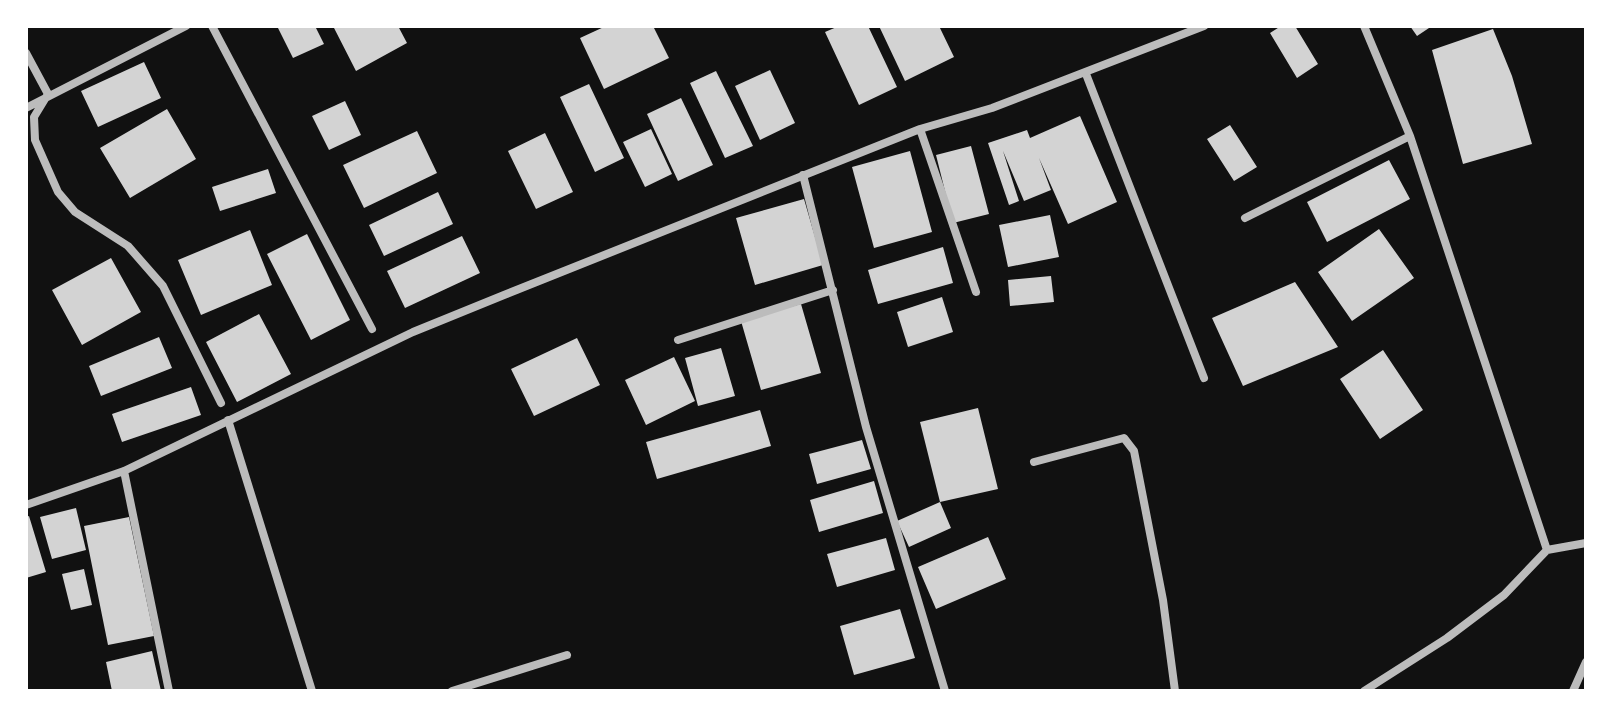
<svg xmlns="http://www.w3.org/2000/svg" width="1612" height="717" font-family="'Libre Baskerville',serif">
<rect width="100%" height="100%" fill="#111"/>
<!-- building -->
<path fill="#d3d3d3" d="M277,26H315L324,44L293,58Z
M333,26H398L407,43L356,71Z
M606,26H653L669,58L604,89L580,38Z
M839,26H868L897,87L859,105L825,32Z
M879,26H939L954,57L905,81Z
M1281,26H1295L1318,64L1297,78L1270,33Z
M1410,26H1432L1417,36Z
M1493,29L1512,76L1532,144L1463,164L1432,50Z
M144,62L161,98L98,127L81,91Z
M770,70L795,123L760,140L735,86Z
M716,71L753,146L725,158L690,83Z
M589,84L624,158L595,172L560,97Z
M681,98L713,165L678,181L647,114Z
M345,101L361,135L329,150L312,116Z
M167,109L196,159L130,198L100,148Z
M1080,116L1117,202L1068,224L1039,158L1051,190L1024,201L1003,151L1019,201L1009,205L988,143L1027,130L1030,138Z
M1230,125L1257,167L1234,181L1207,139Z
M651,129L672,174L645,187L623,142Z
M417,131L437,173L364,208L343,165Z
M545,133L573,192L536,209L508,151Z
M971,146L989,214L953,223L936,155Z
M910,151L932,232L874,248L852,167Z
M1389,160L1410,199L1327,242L1307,202Z
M268,169L276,193L220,211L212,187Z
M438,192L453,224L384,256L369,225Z
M804,199L823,265L755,285L736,218Z
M1050,215L1059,257L1008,267L999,225Z
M1379,229L1414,278L1352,321L1318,272Z
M250,230L272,285L201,315L178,260Z
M307,234L350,320L311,340L267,254Z
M462,236L480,273L405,308L387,271Z
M943,247L953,283L878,304L868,270Z
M111,258L141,312L82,345L52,290Z
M1051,276L1054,302L1010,306L1008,280Z
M1295,282L1338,347L1243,386L1212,318Z
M942,297L953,332L908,347L897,312Z
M801,304L821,373L761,390L741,321Z
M259,314L291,374L237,402L206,342Z
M159,337L172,368L101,396L89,366Z
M577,338L600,385L534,416L511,369Z
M721,348L735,396L698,406L685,358Z
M1383,350L1423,410L1380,439L1340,379Z
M674,357L695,401L646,425L625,380Z
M191,387L201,415L122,442L112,414Z
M978,408L998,489L940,502L951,528L909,547L897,521L940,502L920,422Z
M760,410L771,446L657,479L646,442Z
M862,440L871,469L817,484L809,454Z
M874,481L883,513L819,532L810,500Z
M76,508L86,550L52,559L40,517Z
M29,516L46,572L26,578V517Z
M129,517L154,636L108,645L84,526Z
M988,537L1006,579L936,609L918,567Z
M886,538L895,570L837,587L827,554Z
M84,569L92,605L71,610L62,574Z
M900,609L915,658L854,675L840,626Z
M152,651L161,691H112L106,662Z"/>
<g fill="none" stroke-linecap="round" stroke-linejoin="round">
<!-- minor -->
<path stroke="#bcbcbc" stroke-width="8" d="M212,26L372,329
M1364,26L1410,136L1547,550
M26,53L48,94L34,117L35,140L58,192L75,212L128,246L163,286L221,403
M1086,74L1204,378
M26,108L186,26
M920,129L976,292
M803,175L866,427L945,691
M1245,218L1410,136
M678,340L833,290
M228,420L312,691
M1034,462L1124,438L1134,451L1163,600L1175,691
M124,471L169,691
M26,505L124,471L413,332L504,295L920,129L992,108L1204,26
M1547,550L1586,543
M452,691L567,655
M1364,691L1447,638L1504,595L1547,550
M1573,691L1586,662"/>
</g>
<!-- border -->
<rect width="1612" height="717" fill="none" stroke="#ffffff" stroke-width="56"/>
</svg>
